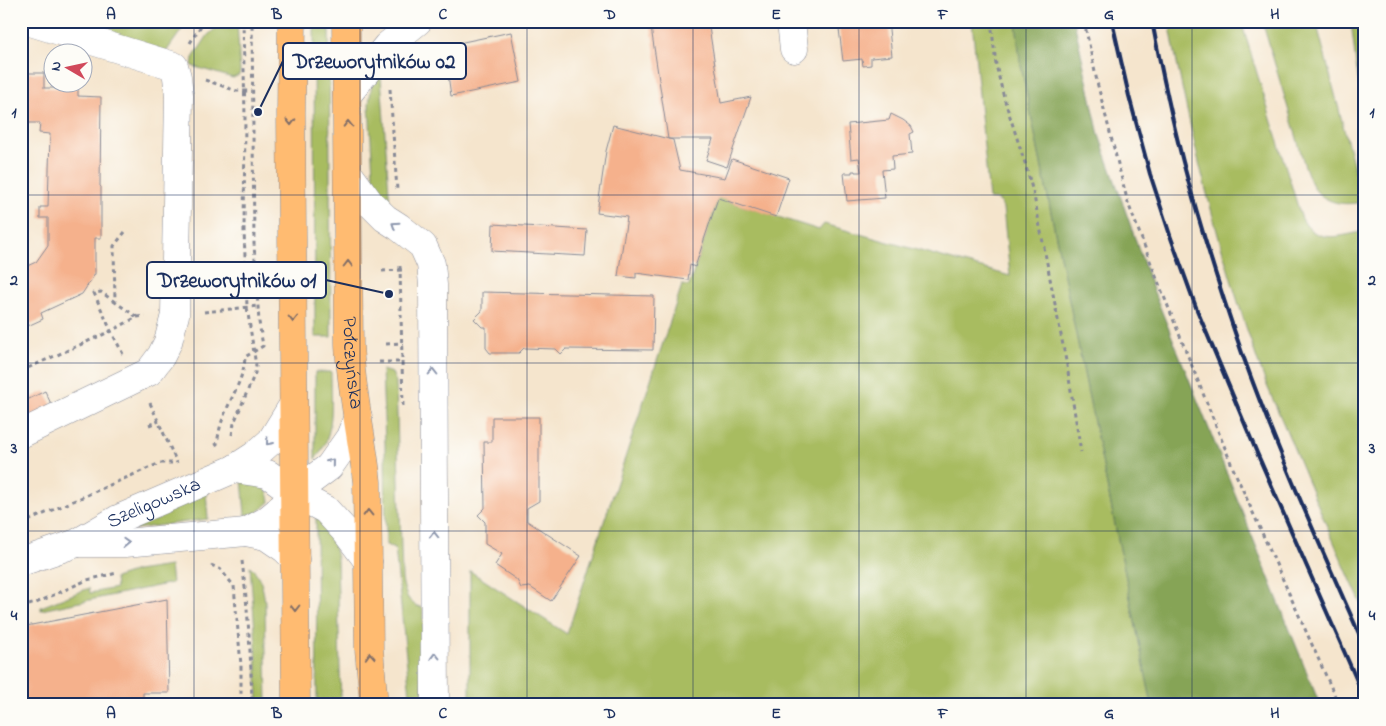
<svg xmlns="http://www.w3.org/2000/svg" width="1386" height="726" font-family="'Indie Flower',sans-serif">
<rect width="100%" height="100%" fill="#fdfcf7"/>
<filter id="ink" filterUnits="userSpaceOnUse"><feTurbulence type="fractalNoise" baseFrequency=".02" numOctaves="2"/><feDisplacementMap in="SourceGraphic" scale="10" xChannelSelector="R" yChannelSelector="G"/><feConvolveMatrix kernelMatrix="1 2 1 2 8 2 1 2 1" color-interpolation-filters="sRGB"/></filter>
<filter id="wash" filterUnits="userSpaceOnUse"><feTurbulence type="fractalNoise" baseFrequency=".0096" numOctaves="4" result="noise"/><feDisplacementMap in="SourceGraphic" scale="20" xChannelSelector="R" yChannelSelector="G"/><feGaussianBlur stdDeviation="1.12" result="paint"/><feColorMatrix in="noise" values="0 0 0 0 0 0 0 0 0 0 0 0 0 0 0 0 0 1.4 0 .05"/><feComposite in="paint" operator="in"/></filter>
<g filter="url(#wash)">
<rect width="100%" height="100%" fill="#f5e5cd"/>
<!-- green -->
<path fill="#a8bc61" stroke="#627660" d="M69,21H188L166,52Z
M224,21H237L240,72L239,75L233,78L192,66L193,58L208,35Z
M314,21H329L331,337H315Z
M972,21H1016L1020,61L1152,705H470V571L567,634L682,285L689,286L718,198L819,230L824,224L1010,276L1003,208L999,200L989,199Z
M1169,21H1241L1298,207C1300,212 1301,218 1304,222C1318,245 1344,235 1365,231V612C1339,555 1314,497 1290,439C1279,413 1267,388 1258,362C1219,251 1190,136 1169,21Z
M1262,21H1316L1363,202C1347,205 1330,205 1317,192C1308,182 1300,149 1296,135C1285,97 1273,59 1262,21Z
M1351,21H1365V123L1356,65Z
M380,62L390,207C381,197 376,189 373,175L369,104L372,82Z
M382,370L392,373L396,382L402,579C405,593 407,604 423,608V705H411L395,548L386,545L385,443Z
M315,372H331C331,399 336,438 315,459Z
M242,479C256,484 269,485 270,502L256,513L245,515Z
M206,491L208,519L127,530Z
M316,517C332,534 333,537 337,559L341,705H317Z
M170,566L172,583L41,610V607L89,588L90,593L116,588L115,578L136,571Z
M250,566C261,576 263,588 265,602L267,705H258L256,644Z"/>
<!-- forest -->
<path fill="#86a457" stroke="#506a5a" d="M1016,21H1074L1099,135L1152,287L1320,705H1152L1020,61Z"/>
<g id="blocks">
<!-- building -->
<path fill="#f5b18c" d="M650,21H708L721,103L751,97L727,167L706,160L713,139H668Z
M838,21H888L892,56L871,58V65L863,66L862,59L843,61Z
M511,32L521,82L451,96L444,46Z
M21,73H44V88H78V96L101,97L100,186L101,187V238H95V274L82,294L41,313L43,319L21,329V260L25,267L36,262L48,245V218H40V207H48L50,134L39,133L40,123H25L24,133H21Z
M891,114L903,120L911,126L914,132L910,134L912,154L892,156L893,169L882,170L885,198L847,201L844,173H852V171H855V172H861L859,158L851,159L848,124L889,120Z
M613,125L673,140L680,170L725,178L732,159L789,178L776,217L718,198L695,267L690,265L688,280L636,273V278L618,276L627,217L597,213L606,151Z
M493,224L587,230L585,256L492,251Z
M482,292L654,296L653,350L566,349L561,354L556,349L524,348L519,353H490L486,348V327H482L474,319L482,311Z
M45,391L53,408L21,423V403Z
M492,417H539V501L527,508V521L581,556L551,601L530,587L521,588L517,580L495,565L502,554L485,544V522L478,515L485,508L484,442H492Z
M167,599L169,693H143V705H21V627Z"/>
</g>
</g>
<g filter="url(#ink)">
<use href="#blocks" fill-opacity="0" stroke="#888a96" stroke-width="1"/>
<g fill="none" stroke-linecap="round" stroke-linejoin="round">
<defs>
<g id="minor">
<path d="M791,21L794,49"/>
<path d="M347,95L387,46L418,21"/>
<path d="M348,173L370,203L385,218L399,227L423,246L431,264L433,285L435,705"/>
<path d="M21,434L149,372L161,356L168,342L175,315L179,95L177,77L174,66L27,21"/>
<path d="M234,469L268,474L294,493L326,510L346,532L368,561"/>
<path d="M246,532L266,521L277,512L294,493L329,467L350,437L358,417"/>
<path d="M78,543H125L246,532L266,536L285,549L295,559"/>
<path id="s1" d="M21,562L77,543L118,519L234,469L254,456L271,441L293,405"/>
</g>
<g id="major">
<path d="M292,21L291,113L296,705"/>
<path id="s2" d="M346,21L349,344C351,391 362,436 367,482L369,649L374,705"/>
</g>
</defs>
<!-- minor casing -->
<use href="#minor" stroke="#888a96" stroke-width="29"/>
<!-- major casing -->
<use href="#major" stroke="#888a96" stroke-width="29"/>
<!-- path -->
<path stroke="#888a96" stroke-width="3" stroke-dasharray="4 4" stroke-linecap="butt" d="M991,21L996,65L1004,98L1025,163L1034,196L1067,366L1081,452
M1084,21L1098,86L1128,203L1157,279L1233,468L1339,705
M190,43L204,21
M205,80L237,91H252
M390,89L397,190
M125,232L114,246L115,302L137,317
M400,266L403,407
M382,271L402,270
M115,302L101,292L94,293L111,331L123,354
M204,312L258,306
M386,344L403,343
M379,362H402
M21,371L111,331L137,317L145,316
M150,403L177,463
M149,425L159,421
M232,435L234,423L255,373L256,366L247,307L244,231L245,117L243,21
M215,445L217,444C218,438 219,431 221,424C228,401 244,381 245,357L263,346L259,322L254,244L252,21
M21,524L160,463H172
M242,561C248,609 251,657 252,705
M211,565L220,569L234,586L241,665V705
M21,607L36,603L87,580L117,573"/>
<!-- minor -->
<use href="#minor" stroke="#fff" stroke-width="28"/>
<!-- major -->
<use href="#major" stroke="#ffbb71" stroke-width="28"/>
<!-- rail -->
<path stroke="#1b2f5e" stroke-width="4" d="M1112,21L1129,96L1150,174L1171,238L1197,310L1257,453L1365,699
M1152,21C1161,68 1171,115 1183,162C1200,226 1220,290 1242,353C1278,453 1322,550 1365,647"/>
</g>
<!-- one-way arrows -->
<defs><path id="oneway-chevron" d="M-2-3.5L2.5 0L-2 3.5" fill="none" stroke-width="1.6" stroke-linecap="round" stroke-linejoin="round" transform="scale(1.25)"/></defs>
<g stroke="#826e67">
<use href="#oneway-chevron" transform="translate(291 122) rotate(89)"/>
<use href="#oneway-chevron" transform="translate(348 124) rotate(-91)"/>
<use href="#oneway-chevron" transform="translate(348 264) rotate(-90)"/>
<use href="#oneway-chevron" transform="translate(293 319) rotate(90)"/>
<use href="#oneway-chevron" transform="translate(368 513) rotate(-91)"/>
<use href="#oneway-chevron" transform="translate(295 608) rotate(90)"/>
<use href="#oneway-chevron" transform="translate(370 656) rotate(-94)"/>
</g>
<g stroke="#8d97ae">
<use href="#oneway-chevron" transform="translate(395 225) rotate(-147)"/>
<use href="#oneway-chevron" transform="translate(433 372) rotate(-90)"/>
<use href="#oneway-chevron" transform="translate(269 442) rotate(131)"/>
<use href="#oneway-chevron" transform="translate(331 462) rotate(-51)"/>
<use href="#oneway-chevron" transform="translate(434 535) rotate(-90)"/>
<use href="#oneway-chevron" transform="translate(126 543) rotate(-2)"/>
<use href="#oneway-chevron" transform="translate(435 656) rotate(-91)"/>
</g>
</g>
<!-- grid -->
<path fill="none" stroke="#1b2f5e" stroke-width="1" stroke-opacity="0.55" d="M194,21V705M360,21V705M527,21V705M693,21V705M859,21V705M1026,21V705M1192,21V705M21,195H1365M21,363H1365M21,531H1365"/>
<g text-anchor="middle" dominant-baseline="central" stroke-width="5" stroke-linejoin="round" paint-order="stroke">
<!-- street labels -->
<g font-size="20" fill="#1b2f5e" stroke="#fdfcf7">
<text stroke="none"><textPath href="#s2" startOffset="342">Połczyńska</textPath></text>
<text stroke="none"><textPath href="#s1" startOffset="146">Szeligowska</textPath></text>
</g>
</g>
<!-- callouts -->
<path fill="none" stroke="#1b2f5e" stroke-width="2" d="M258 112L283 61M389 294L326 280"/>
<g fill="#1b2f5e" stroke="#fdfcf7" stroke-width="2">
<circle cx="258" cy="112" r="5"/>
<circle cx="389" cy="294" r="5"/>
</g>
<g fill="#fdfcf7" stroke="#1b2f5e" stroke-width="2">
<rect x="283" y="43" width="183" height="36" rx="5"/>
<rect x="147" y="262" width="179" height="36" rx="5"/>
</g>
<g font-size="21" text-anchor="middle" font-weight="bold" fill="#1b2f5e">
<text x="374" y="68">Drzeworytników 02</text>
<text x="237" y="287">Drzeworytników 01</text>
</g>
<!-- margin -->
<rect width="1386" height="726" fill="none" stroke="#fdfcf7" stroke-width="55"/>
<!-- north arrow -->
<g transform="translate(68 68) rotate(279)"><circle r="24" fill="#fdfcf7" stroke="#a3aaba"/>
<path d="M0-4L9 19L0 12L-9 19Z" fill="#d1495b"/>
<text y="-8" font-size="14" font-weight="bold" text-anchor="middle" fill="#1b2f5e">N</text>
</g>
<rect x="28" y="28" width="1330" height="670" fill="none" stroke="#1b2f5e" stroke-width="2"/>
<g font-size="16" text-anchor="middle" font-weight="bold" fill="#1b2f5e">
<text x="111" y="19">A</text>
<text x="277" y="19">B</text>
<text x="443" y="19">C</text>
<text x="610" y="19">D</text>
<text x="776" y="19">E</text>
<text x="943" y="19">F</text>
<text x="1109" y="19">G</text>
<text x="1275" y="19">H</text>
<text x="14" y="117">1</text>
<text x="1372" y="117">1</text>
<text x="14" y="285">2</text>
<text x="1372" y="285">2</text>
<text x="14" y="453">3</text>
<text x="1372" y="453">3</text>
<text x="14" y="620">4</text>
<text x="1372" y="620">4</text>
<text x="111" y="718">A</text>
<text x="277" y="718">B</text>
<text x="443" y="718">C</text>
<text x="610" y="718">D</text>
<text x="776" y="718">E</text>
<text x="943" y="718">F</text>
<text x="1109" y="718">G</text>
<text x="1275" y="718">H</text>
</g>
</svg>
